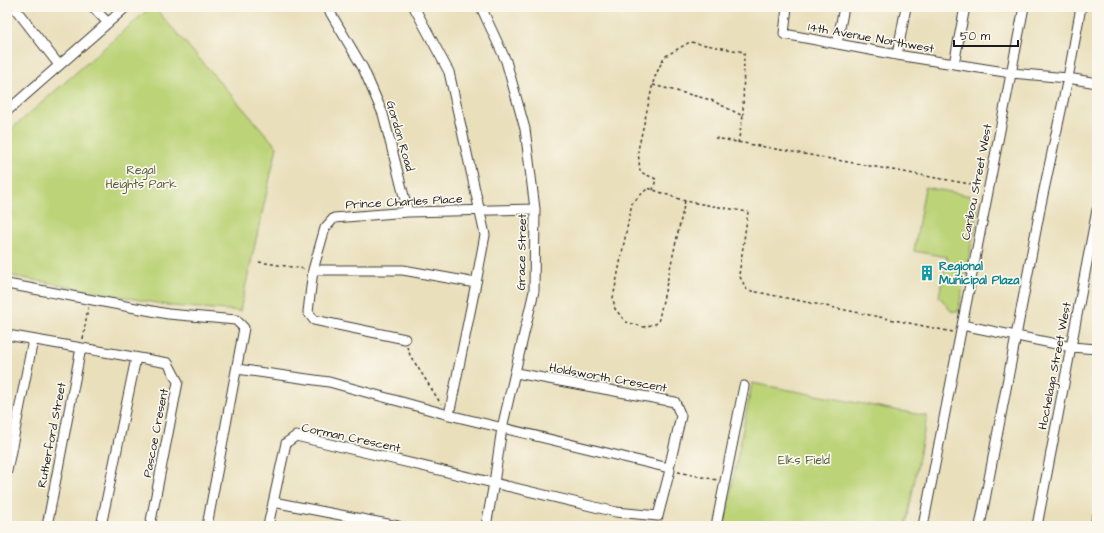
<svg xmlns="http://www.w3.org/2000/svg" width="1104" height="533" font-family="'Architects Daughter',sans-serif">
<rect width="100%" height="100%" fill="#fbf7ec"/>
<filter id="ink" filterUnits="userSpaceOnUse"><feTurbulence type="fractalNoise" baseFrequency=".025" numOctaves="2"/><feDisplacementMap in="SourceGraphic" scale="8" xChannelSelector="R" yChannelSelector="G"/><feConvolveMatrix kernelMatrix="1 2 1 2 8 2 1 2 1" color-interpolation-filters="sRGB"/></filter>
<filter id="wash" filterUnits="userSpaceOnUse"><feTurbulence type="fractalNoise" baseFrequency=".012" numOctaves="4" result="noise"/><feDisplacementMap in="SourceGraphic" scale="16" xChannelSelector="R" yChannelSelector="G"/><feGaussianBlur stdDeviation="0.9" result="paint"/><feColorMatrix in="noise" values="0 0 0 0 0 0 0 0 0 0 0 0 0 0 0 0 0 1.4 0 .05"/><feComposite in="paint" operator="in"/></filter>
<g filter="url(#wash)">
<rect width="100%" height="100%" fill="#e9dfbb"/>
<!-- green -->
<path fill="#bcd377" stroke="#6c784a" d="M151,7H154L277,147L240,311L172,306L7,275V133Z
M925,187L971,196L979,207L958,312L951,311L939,296L947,257L914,251Z
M752,383L927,416L906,526H724Z"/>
</g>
<g filter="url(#ink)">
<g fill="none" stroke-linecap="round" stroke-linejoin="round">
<defs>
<path id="minor" d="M14,7L59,65
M93,7L108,23
M327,7L363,68L383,114L408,212
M414,7L449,72L485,235L476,283L449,415
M481,7L506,61L525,129L535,209L534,291L502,428L494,483L486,526
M787,7L784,34L897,55L1011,73L1068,78L1097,83
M837,44L844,7
M897,55L906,7
M954,64L965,7
M7,111L126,7
M313,270H403L476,283
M7,284L168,314L236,320L244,328L207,526
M962,325L1071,347L1097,349
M7,335L168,363L178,382L150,526
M405,339L314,320L308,312L313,270L325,228L334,218L408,212L535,209
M237,369L329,382L449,415L669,468
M7,471L33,340
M273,502L398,526
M47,526L81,348
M101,526L136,358
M268,526L286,443L296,436L616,512L658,516L670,470L669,468L681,416L675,402L516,373
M716,526L744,386
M923,526L1024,7
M980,526L1041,204L1068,78L1081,7
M1037,526L1097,210
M1095,526L1097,517"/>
</defs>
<!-- minor casing -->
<use href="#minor" stroke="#3b3934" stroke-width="11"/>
<!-- path -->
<path stroke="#3b3934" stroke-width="1.5" stroke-dasharray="3 3" stroke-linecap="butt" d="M653,85L711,100L743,116L744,52L690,42L664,57L654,79L638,150L640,172L656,179L653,190
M715,138L981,186
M738,143L743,116
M685,201L658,323L644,327L626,322L615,309L613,298L632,203L648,188L685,201L748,212L739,275L747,290L953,332
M259,262L305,269
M83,339L88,307
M407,347L410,355L441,404
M678,472L717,480"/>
<!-- minor -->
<use href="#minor" stroke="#fff" stroke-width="9"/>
</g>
</g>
<!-- icons -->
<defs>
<symbol id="building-bare" viewBox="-9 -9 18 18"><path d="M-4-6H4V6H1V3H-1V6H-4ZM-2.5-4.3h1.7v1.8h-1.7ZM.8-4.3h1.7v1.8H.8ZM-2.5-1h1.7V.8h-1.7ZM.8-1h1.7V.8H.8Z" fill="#0f9aa8" stroke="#fbf7ec" stroke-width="2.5" paint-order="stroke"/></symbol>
</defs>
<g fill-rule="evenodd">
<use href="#building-bare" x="916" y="262" width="22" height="22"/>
</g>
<g text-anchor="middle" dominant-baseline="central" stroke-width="3.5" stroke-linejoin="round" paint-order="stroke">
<!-- street labels -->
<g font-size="12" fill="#1c1c1c" stroke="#fbf7ec">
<text transform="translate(871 38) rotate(10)">14th Avenue Northwest</text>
<text transform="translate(400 136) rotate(74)">Gordon Road</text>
<text transform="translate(977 182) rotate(-79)">Caribou Street West</text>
<text transform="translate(404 202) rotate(-3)">Prince Charles Place</text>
<text transform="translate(522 252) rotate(-89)">Grace Street</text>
<text transform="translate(1055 366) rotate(-79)">Hochelaga Street West</text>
<text transform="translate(608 378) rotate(10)">Holdsworth Crescent</text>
<text transform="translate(156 433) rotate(-79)">Pascoe Cresent</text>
<text transform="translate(52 435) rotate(-79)">Rutherford Street</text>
<text transform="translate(351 438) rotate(12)">Corman Crescent</text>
</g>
<!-- park labels -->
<g font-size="12" fill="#545c3c" stroke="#fbf7ec">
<text x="141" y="170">Regal<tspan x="141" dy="14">Heights Park</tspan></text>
<text x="804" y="460">Elks Field</text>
</g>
<!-- culture labels -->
<g font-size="12" font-weight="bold" fill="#0d838f" stroke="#fbf7ec" text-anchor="start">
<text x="939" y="266">Regional<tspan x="939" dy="14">Municipal Plaza</tspan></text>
</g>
</g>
<!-- margin -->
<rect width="1104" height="533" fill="none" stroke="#fbf7ec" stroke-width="24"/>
<!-- scale -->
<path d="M954 40v6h64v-6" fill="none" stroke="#1c1c1c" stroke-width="2"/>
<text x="960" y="40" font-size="12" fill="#1c1c1c" stroke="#fbf7ec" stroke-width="3" paint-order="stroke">50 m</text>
</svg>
